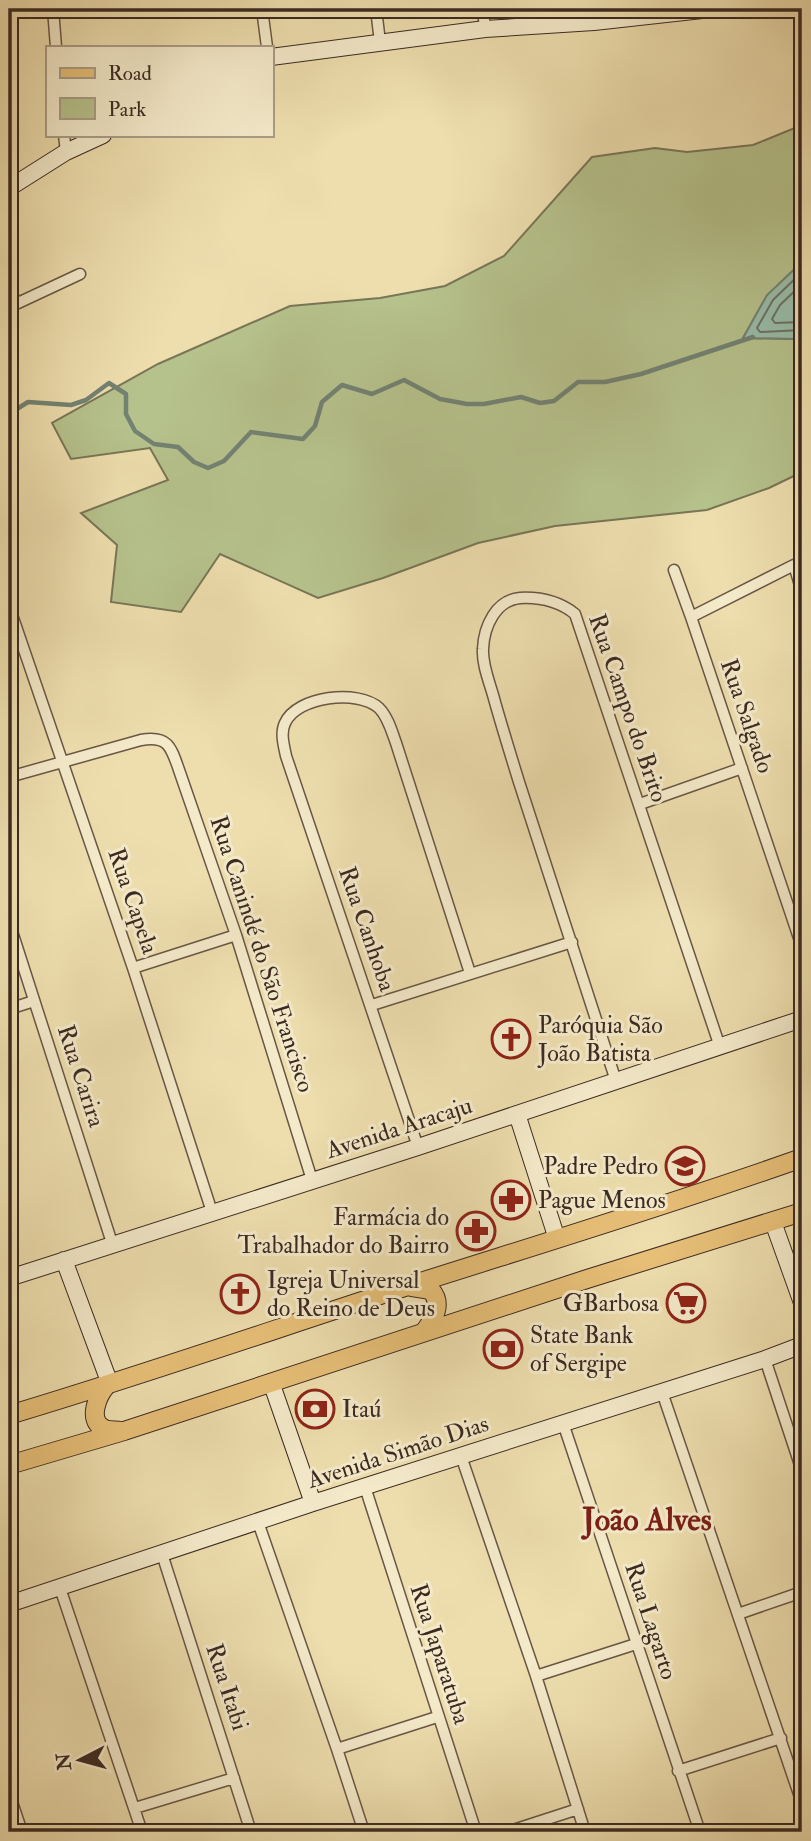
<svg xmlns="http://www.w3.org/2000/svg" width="811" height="1841" font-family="'IM FELL Double Pica',serif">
<rect width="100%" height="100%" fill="#eedeae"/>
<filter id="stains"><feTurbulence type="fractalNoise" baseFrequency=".00286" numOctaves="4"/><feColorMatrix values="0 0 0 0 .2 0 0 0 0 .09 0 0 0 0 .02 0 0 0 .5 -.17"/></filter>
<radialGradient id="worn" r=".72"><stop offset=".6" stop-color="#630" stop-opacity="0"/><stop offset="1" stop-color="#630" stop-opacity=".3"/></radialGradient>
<!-- green -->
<path fill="#b6c28c" stroke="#787657" stroke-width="2" d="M802,125V262L767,296L743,338L797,339L802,336V472L769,488L707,510L555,526L478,543L383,578L318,598L220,554L181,612L111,602L117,545L81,513L168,480L150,448L71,459L52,423L158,364L290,306L380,298L445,286L504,256L592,157L655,148L687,152L753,145Z"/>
<!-- water -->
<path fill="#99bca9" stroke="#738273" stroke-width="2" d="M802,262V336L797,339L743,338L767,295Z"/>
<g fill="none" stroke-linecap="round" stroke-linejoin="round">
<!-- shore -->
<path stroke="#6a7366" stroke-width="2" d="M802,272L773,300L757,328L760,332L802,330
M802,284L780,305L772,319L775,323L802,322"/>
<!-- stream -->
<path stroke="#738273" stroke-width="4.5" d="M9,414L28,402L71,405L86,400L109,383L126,394V414L135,431L154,444L178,447L194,462L208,468L224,461L251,432L303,439L315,426L322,402L342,385L372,394L404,380L440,399L467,404H484L521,397L540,403L554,401L578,382H605L641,374L753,337"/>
<defs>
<path id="street" d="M53,9L56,47
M262,9L267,47
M376,9L380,42
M483,9L485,29
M64,135L66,152
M9,292L18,303L80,274
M674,570L691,617
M802,592L794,565L691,617L802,947
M9,606L133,968L212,1212
M9,777L141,740C168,735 171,747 179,770L236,935L312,1180
M640,804L742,768
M9,922L112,1243
M133,968L236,935
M372,1005L572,942
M9,1009L34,1001
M616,1081C584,981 552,881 519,782C510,753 501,724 493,695C489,681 482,664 483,649C484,626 496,600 520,598C540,597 560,602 575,614L720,1047
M418,1147L286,756C284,746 280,733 285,723C297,696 358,689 379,708C388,717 392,732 396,743L470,973
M765,1359L802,1471
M662,1392L802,1803
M563,1423L700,1832
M461,1456L536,1676L585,1832
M365,1487L476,1832
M258,1522L337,1749L364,1832
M162,1554L251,1832
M60,1588L142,1832
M738,1614L802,1592
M536,1676L636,1644
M337,1749L437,1717
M678,1771L781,1738
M9,1793L22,1832
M135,1808L234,1778
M507,1832L578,1809"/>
<path id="secondary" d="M271,57L485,29L594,22L711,9
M9,188L66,152L103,135
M517,1114L557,1239
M773,1222L802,1303
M64,1260L110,1384
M9,1278L418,1147L802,1019
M271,1382L313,1503
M9,1604L313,1503L765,1359L802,1345"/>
<path id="primary" d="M412,1287L431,1290C443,1304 434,1319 424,1332
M106,1386C98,1395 87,1420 103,1428C107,1431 115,1430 121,1431
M9,1415C143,1375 275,1329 408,1286C540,1244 672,1204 802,1158
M9,1465L124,1431L587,1279L802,1212"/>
</defs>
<!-- street casing -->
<use href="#street" stroke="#685745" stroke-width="13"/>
<!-- secondary casing -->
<use href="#secondary" stroke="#3b2a22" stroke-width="18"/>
<!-- primary casing -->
<use href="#primary" stroke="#3b2a22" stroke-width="20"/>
<!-- street -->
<use href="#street" stroke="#f4eaca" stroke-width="10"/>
<!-- secondary -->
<use href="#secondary" stroke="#f4eaca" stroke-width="16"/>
<!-- primary -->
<use href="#primary" stroke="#e7bf77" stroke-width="18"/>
</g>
<!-- icons -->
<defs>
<symbol id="church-ring" viewBox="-11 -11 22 22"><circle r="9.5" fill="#f4eaca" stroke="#8f2418" stroke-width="1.5"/><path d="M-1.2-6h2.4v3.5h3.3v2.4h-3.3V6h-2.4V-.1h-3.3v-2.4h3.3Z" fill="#8f2418"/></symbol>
<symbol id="school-ring" viewBox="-11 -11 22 22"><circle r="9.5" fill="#f4eaca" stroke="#8f2418" stroke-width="1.5"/><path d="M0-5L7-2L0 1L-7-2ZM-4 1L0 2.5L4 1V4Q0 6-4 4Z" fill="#8f2418"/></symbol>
<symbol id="pharmacy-ring" viewBox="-11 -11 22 22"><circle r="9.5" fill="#f4eaca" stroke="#8f2418" stroke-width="1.5"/><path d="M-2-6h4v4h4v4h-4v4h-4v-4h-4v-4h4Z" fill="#8f2418"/></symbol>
<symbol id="supermarket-ring" viewBox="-11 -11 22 22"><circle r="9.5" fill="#f4eaca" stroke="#8f2418" stroke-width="1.5"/><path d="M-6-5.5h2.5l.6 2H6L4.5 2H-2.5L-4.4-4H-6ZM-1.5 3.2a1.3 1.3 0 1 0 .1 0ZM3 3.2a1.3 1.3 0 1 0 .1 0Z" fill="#8f2418"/></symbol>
<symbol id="bank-ring" viewBox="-11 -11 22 22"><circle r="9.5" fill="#f4eaca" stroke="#8f2418" stroke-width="1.5"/><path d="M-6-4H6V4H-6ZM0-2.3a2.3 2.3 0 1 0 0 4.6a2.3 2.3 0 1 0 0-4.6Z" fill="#8f2418"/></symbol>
</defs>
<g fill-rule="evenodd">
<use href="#church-ring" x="489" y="1017" width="44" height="44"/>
<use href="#school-ring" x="663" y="1144" width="44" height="44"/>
<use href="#pharmacy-ring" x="489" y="1178" width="44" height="44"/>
<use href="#pharmacy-ring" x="454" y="1209" width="44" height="44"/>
<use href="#church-ring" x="218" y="1272" width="44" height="44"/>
<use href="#supermarket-ring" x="664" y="1281" width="44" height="44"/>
<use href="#bank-ring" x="481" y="1327" width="44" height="44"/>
<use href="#bank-ring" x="293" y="1387" width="44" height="44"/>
</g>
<g text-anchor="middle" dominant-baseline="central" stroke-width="6" stroke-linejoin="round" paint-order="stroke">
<!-- street labels -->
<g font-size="24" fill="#3b2a22" stroke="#f4eaca">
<text transform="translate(628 708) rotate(71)">Rua Campo do Brito</text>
<text transform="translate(747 716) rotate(71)">Rua Salgado</text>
<text transform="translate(133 901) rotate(71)">Rua Capela</text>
<text transform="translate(367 929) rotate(71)">Rua Canhoba</text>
<text transform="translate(262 954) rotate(72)">Rua Canindé do São Francisco</text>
<text transform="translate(81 1076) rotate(72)">Rua Carira</text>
<text transform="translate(399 1128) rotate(-18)">Avenida Aracaju</text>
<text transform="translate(398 1452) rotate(-18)">Avenida Simão Dias</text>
<text transform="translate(651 1621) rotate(72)">Rua Lagarto</text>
<text transform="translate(440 1654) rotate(72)">Rua Japaratuba</text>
<text transform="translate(227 1687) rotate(72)">Rua Itabi</text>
</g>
<!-- poi labels -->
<g font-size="24" fill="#3b2a22" stroke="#f4eaca" text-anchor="start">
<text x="538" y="1025">Paróquia São<tspan x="538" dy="28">João Batista</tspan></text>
<text x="658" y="1166" text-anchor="end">Padre Pedro</text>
<text x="538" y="1200">Pague Menos</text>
<text x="449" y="1217" text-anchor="end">Farmácia do<tspan x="449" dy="28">Trabalhador do Bairro</tspan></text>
<text x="267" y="1280">Igreja Universal<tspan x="267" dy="28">do Reino de Deus</tspan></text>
<text x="659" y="1303" text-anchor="end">GBarbosa</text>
<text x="530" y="1335">State Bank<tspan x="530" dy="28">of Sergipe</tspan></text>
<text x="342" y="1409">Itaú</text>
</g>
<!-- district labels -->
<g font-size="32" font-weight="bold" fill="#7a1f14" stroke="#f4eaca">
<text x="647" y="1520">João Alves</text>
</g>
</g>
<!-- margin -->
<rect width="811" height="1841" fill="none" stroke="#eedeae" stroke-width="35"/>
<rect x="10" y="10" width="790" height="1820" fill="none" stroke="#3b2a22" stroke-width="3.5"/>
<rect x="18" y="18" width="776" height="1806" fill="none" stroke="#3b2a22" stroke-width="2"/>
<!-- legend -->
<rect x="46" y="46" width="228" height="91" fill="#f4eaca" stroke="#aa9d87" stroke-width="2"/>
<rect x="60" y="68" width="35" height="10" fill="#e7bf77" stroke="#aa9d87" stroke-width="2"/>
<text x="108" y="80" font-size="21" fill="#3b2a22">Road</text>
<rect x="60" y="98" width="35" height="21" fill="#b6c28c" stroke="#aa9d87" stroke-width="2"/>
<text x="108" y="116" font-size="21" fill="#3b2a22">Park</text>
<!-- north arrow -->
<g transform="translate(80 1760) rotate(264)" stroke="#f4eaca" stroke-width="5" paint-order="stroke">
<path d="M0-5L12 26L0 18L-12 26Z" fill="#3b2a22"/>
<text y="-10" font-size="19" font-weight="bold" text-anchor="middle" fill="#3b2a22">N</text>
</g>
<rect width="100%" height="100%" filter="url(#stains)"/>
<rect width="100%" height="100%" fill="url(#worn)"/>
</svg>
